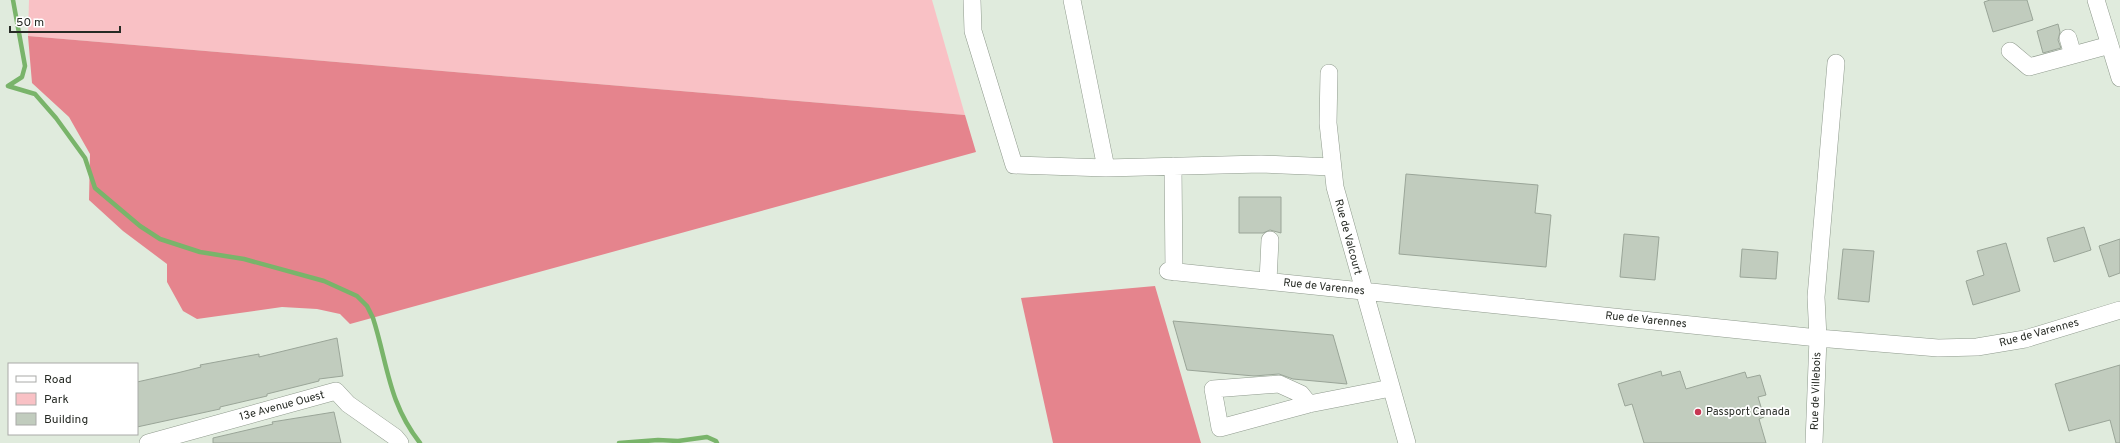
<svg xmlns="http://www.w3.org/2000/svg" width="2120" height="443" font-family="Overpass,sans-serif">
<rect width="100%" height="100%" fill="#e0ebdd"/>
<!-- green -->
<path fill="#f9c1c5" d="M29,0H932L965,115L28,36Z"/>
<!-- forest -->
<path fill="#e5848d" d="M28,36L965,115L976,152L350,324L340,314L317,309L282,307L197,319L183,311L167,282V264L123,231L89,200L90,154L69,117L32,83Z
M1155,286L1201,443H1053L1021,298Z"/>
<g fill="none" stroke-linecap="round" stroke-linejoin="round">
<!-- stream -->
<path stroke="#79b46a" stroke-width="4.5" d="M8,86L35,94L56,118L85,158L95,188L140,226L160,239L200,252L244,259L324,281L357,296L367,306L373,318C388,365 388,402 420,443
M8,86L22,77L25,66L13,0
M619,443L658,440L678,441L707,437L716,441L717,443"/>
</g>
<!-- building -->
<path fill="#c1ccbe" stroke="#9aa598" d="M1990,0H2027L2033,20L1993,32L1984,2Z
M2058,24L2060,32L2058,40L2061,48L2043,53L2037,31Z
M1406,174L1538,185L1535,213L1551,215L1546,267L1399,254Z
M1239,197H1281V233L1270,230L1263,233H1239Z
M2084,227L2091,250L2054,262L2047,238Z
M1624,234L1659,237L1655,280L1620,277Z
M2120,239V273L2109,277L2099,246Z
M2006,243L2020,291L1973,305L1966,281L1984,275L1977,251Z
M1742,249L1778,252L1776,279L1740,277Z
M1843,249L1874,251L1869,302L1838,299Z
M1173,321L1333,335L1347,384L1293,379L1279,374L1254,376L1187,370Z
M337,338L343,376L319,379V381L267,394V396L220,407V409L137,427V382L177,373L201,367L200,365L259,354V357Z
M2120,365V443H2116L2110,420L2069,431L2055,384Z
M1661,371L1662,376L1680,371L1686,389L1745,372L1747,378L1760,375L1766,395L1758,397L1764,417L1759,419L1766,443H1644L1632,404L1625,406L1618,384Z
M334,412L341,443H213V438L273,424L272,422Z"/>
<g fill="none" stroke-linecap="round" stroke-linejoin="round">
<defs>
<path id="minor" d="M972,0L973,31L1014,165L1106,168L1261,164L1332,167
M1072,0L1106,168
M2096,0L2120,78
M2068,38L2073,55
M2010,51L2029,67L2110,45
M1329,73L1328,123L1335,187L1407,443
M1173,166L1174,272
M1168,271L1818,338L1938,348L1977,347L2025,339L2120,310
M1268,281L1270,240
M1309,404L1301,394L1279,384L1213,389L1220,428L1309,404L1391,388
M148,443L336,391L348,404L395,437L400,443
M1814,443L1818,338L1816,297L1836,63"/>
</defs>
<!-- minor casing -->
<use href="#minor" stroke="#8f9a8d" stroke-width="18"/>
<!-- minor -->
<use href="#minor" stroke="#fff" stroke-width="17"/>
</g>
<!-- markers -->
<circle fill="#c73753" stroke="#fff" stroke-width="1.5" cx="1698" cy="412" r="4"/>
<g text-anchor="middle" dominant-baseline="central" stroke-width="3.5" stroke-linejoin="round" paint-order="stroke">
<!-- street labels -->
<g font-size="11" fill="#272b25" stroke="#fff">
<text transform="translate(1348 237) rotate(75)">Rue de Valcourt</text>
<text transform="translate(1324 287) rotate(6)">Rue de Varennes</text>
<text transform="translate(1646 320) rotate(6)">Rue de Varennes</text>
<text transform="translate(2039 333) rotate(-15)">Rue de Varennes</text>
<text transform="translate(1816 391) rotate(-88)">Rue de Villebois</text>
<text transform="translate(282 406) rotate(-15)">13e Avenue Ouest</text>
</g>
<!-- poi labels -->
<g font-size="11" fill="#272b25" stroke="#fff" text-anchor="start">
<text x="1706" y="412">Passport Canada</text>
</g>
</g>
<!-- legend -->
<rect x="8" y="363" width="130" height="72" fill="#ffffff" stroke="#a9aaa8"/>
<rect x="16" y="376" width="20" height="6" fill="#ffffff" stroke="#a9aaa8"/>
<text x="44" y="383" font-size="12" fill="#272b25">Road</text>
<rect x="16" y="393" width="20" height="12" fill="#f9c1c5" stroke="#a9aaa8"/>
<text x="44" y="403" font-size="12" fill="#272b25">Park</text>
<rect x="16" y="413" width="20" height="12" fill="#c1ccbe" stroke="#a9aaa8"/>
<text x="44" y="423" font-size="12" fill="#272b25">Building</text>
<!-- scale -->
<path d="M10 26v6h110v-6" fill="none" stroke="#272b25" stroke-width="2"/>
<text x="16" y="26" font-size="12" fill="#272b25" stroke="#ffffff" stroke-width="3" paint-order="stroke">50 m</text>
</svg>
